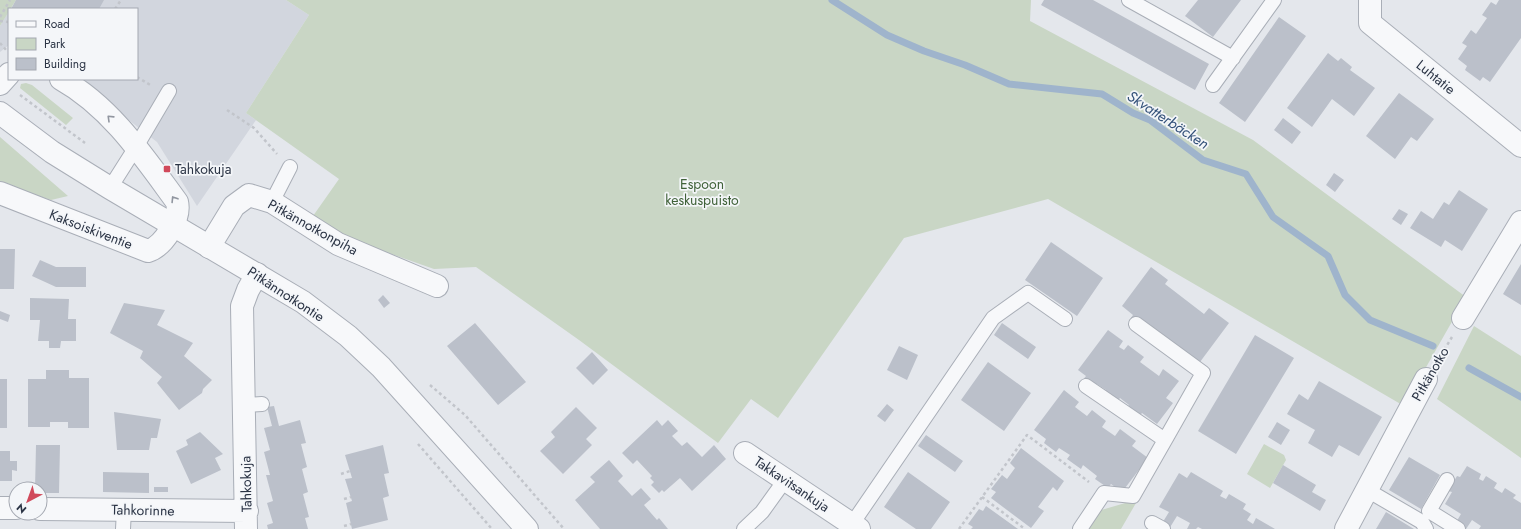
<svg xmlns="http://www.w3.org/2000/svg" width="1521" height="529" font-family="Jost,sans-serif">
<rect width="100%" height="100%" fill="#e4e7ec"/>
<!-- built -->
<path fill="#d2d6de" d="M16,0H286L309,15L246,113L256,120L197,206L157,142L130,121L84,79H137V9H11Z
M9,11V45L0,52V26Z"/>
<!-- green -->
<path fill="#c9d6c5" d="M0,0H16L0,26Z
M286,0H1031L1030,21L1253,140L1466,297L1404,406L1048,199L904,238L778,418L751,399L718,443L579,340L476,267L434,269L329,232L313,216L339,179L246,113L309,15Z
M26,83L32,85L73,118L66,125L20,88L21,84Z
M0,137L68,196L51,200L0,183Z
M1474,326L1521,356V458L1437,399Z
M1264,444L1284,455L1286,460L1270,488L1247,474Z
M1132,501L1136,503L1121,529H1089V524L1098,511Z"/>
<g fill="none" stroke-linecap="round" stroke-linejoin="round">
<!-- stream -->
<path stroke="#9fb4cc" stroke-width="7" d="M832,0L887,35L924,51L965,65L1009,84L1102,94L1133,113L1150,120L1203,160L1246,174L1273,217L1328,256L1345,295L1370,320L1433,346
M1469,368L1521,397"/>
</g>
<!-- building -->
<path fill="#bbc0ca" d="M16,0H104L99,9H11Z
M1044,0H1093L1209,64L1195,90L1041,5Z
M1198,0H1241L1213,37L1185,16Z
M1499,0H1521V38L1490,82L1483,77L1480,81L1465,70L1467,66L1458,59L1467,46L1462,43L1471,30L1476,34L1487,18L1482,15L1491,2L1496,5Z
M1279,17L1306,36L1245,122L1219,103Z
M1328,53L1338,61L1341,58L1352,67L1350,70L1375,88L1354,116L1332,99L1312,127L1287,108Z
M1399,93L1434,119L1417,141L1411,137L1395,159L1366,136Z
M1283,118L1301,132L1292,144L1274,130Z
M1334,173L1344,180L1335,192L1326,185Z
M1459,190L1488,209L1462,251L1445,240L1441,247L1410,228L1421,211L1433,219L1444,202L1449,205Z
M1399,209L1408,214L1401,225L1392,219Z
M1051,242L1103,278L1077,316L1025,280Z
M0,249H15L14,289H0Z
M40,260L56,267H86V287H56L32,276Z
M1521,264V305L1503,294Z
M1151,267L1168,280L1165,284L1204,314L1209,308L1229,323L1200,362L1189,354L1187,357L1144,327L1131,318L1133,315L1122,306Z
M383,295L390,303L384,308L378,300Z
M30,298L69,299L68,319H76V341H61L60,348H49V341H38L40,320H30Z
M124,303L165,310L157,325L193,343L184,356L212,380L203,389L202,393L179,410L157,383L162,377L140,358L143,351L110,333Z
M0,311L10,315L8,322L0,319Z
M475,323L526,382L498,405L447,346Z
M1002,323L1036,347L1028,359L994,335Z
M1108,330L1123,341L1119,347L1124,350L1128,345L1144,357L1140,362L1159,376L1163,369L1179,381L1166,398L1173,403L1157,424L1142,413L1137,419L1125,410L1129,405L1120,398L1115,404L1103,395L1106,390L1097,384L1093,389L1082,381L1086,376L1078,370Z
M1255,335L1294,358L1236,454L1198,431Z
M899,346L918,355L907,380L887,370Z
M592,352L608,370L593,385L576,368Z
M988,362L1031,393L1004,431L961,400Z
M46,370H69V378H89V428H68V422H50V427H28V379H46Z
M0,379H7V428H0Z
M1319,381L1382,417L1359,456L1339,445L1332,457L1308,443L1315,430L1287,414L1299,394L1308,400Z
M1064,390L1079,402L1075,407L1087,416L1092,410L1106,421L1102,427L1115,436L1120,429L1136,441L1132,446L1148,458L1122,492L1111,484L1108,488L1095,479L1097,476L1083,465L1081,469L1067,459L1070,455L1059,448L1056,452L1044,443L1046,439L1034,430Z
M887,404L894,410L885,422L877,416Z
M274,406L279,426L300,420L306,443L301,444L307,467L302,469L308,492L303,494L309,517L305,518L308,529H268L267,525L273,523L267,503L273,501L266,475H270L264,452L270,450L264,428L272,426L267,407Z
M576,407L597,428L586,439L592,445L563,474L540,451L555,437L551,432Z
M114,412L161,419L157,438H151L149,450H117Z
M657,420L662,426L668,420L678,431L672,436L682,446L687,442L702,457L714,445L726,459L692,491L680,478L664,492L662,490L659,493L651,485L654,482L650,478L652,476L637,460L633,464L622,453Z
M1277,422L1290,430L1281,445L1268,437Z
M200,432L223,454L215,458L221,470L191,484L176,451L188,445L186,440Z
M926,435L963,461L955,472L918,446Z
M36,445H60L59,493H40V489H35Z
M383,445L389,473L384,474L389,496L383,498L388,520L352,529L346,503L352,501L345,479L352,478L345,455Z
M1021,448L1064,481L1057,491L1053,487L1038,507L1044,511L1031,528L991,498L996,492L991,489L1002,475L1007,479L1015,468L1010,463Z
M0,451H10V461H17V471L12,470V481H0Z
M1409,457L1440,475L1421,509L1389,490Z
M609,460L623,476L618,481L632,496L641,488L651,499L644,505L657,520L659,518L668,529H600L575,500L595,482L590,477Z
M1283,465L1316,485L1312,492L1326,500L1320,511L1273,483Z
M1467,466L1481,474L1479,479L1483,481L1486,476L1497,483L1494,488L1502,493L1505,488L1516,495L1513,498L1521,503V529H1479L1481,526L1472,520L1466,529L1455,524L1461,514L1445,504L1452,492L1448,491L1457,476L1460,477Z
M103,472L149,473V493L103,492Z
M908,472L950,502L931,529H916L884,507Z
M1191,472L1223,491L1220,496L1226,499L1229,494L1246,504L1243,509L1251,514L1247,520L1253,524L1256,518L1275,529H1202L1198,527L1196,529H1187L1190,523L1177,516L1169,529L1161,525L1169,512L1159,507L1179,473L1187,478Z
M154,487H168V492H154Z
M986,506L1018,529H971L973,527L968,524L979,509L983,511Z
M1386,512L1414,529H1376Z"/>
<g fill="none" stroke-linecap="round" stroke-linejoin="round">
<defs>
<path id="service" d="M1129,0L1233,58
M1213,85L1274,0
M110,188L136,147L169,91
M272,202L290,167
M1136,324L1203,373L1165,440
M245,405L262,404
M1447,480L1429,511L1458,529
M1367,490L1422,522L1426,529
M1152,523L1163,529
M852,524L993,318L1028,293L1065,319
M123,529L124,510
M744,529L762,512L785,480
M1080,529L1104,493L1133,496L1165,440L1086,386"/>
<path id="minor" d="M1370,0V23L1521,146
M0,84L9,74
M0,193L148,251C164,246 181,218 177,202C144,157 111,107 61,79
M209,247L234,206L249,195L272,202L338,244L437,286
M1463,318L1521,222
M745,453L859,529
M0,508H16
M40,509L247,511
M246,529L242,306L248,290L257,274
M1346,529L1426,379"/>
<path id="tertiary" d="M0,113L52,152L110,188L303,302L348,336L381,367L527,529"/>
</defs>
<!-- service casing -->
<use href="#service" stroke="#a9aeb7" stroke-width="16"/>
<!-- minor casing -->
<use href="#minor" stroke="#a9aeb7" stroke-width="24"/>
<!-- tertiary casing -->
<use href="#tertiary" stroke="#a9aeb7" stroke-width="24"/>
<!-- path -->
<path stroke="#c2c5cb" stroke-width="2.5" stroke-dasharray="3 3" stroke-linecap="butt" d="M115,9L121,0
M0,17L10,0
M0,21L9,22
M0,43L7,51
M137,77L152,86
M20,95L85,143
M227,110L254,128L277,154
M1438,360L1452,337
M430,385L465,415L564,529
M418,444L492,529
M341,474L350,471
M982,497L1025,529
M344,499L351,497
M344,526L351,524
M959,529L1027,435L1089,482"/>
<!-- service -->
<use href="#service" stroke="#f7f8fa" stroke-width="14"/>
<!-- minor -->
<use href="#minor" stroke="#f7f8fa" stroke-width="22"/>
<!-- tertiary -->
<use href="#tertiary" stroke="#f7f8fa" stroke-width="22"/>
</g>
<!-- one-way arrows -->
<defs><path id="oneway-chevron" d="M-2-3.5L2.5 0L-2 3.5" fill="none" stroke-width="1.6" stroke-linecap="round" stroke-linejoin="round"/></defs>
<g stroke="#9196a0">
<use href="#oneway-chevron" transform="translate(110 118) rotate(-136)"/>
<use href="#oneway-chevron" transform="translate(174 199) rotate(-122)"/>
</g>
<!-- markers -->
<rect fill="#d1495b" stroke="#f4f6f9" stroke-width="1.5" x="163" y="165" width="8" height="8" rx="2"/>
<g text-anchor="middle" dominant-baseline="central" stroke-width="3.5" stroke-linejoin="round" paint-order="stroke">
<!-- street labels -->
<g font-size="14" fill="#2b3445" stroke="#f4f6f9">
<text transform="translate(1436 77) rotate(39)">Luhtatie</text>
<text transform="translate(313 227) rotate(29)">Pitkännotkonpiha</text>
<text transform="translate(91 229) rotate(21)">Kaksoiskiventie</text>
<text transform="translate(286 294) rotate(33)">Pitkännotkontie</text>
<text transform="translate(1430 374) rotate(-60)">Pitkänotko</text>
<text transform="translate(246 484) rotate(-91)">Tahkokuja</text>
<text transform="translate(792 484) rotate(34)">Takkavitsankuja</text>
<text transform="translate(143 510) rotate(1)">Tahkorinne</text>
</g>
<!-- poi labels -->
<g font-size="14" fill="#2b3445" stroke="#f4f6f9" text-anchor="start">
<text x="175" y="169">Tahkokuja</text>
</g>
<!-- park labels -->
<g font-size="14" fill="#3f6138" stroke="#f4f6f9">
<text x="702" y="184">Espoon<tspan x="702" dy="16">keskuspuisto</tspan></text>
</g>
<!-- water labels -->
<g font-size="15" font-style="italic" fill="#34527a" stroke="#f4f6f9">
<text transform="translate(1168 120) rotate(33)">Skvatterbäcken</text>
</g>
</g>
<!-- legend -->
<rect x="8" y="8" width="130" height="72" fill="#f4f6f9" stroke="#a4a8b1"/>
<rect x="16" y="21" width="20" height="6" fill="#f7f8fa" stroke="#a4a8b1"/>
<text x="44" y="28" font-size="12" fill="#2b3445">Road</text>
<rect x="16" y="38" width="20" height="12" fill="#c9d6c5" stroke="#a4a8b1"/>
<text x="44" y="48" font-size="12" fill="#2b3445">Park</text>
<rect x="16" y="58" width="20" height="12" fill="#bbc0ca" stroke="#a4a8b1"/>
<text x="44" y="68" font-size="12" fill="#2b3445">Building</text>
<!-- north arrow -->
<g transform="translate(28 501) rotate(221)"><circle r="19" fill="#f4f6f9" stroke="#a4a8b1"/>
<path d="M0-3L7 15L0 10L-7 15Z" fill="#d1495b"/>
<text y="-6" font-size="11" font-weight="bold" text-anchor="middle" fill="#2b3445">N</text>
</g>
</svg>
